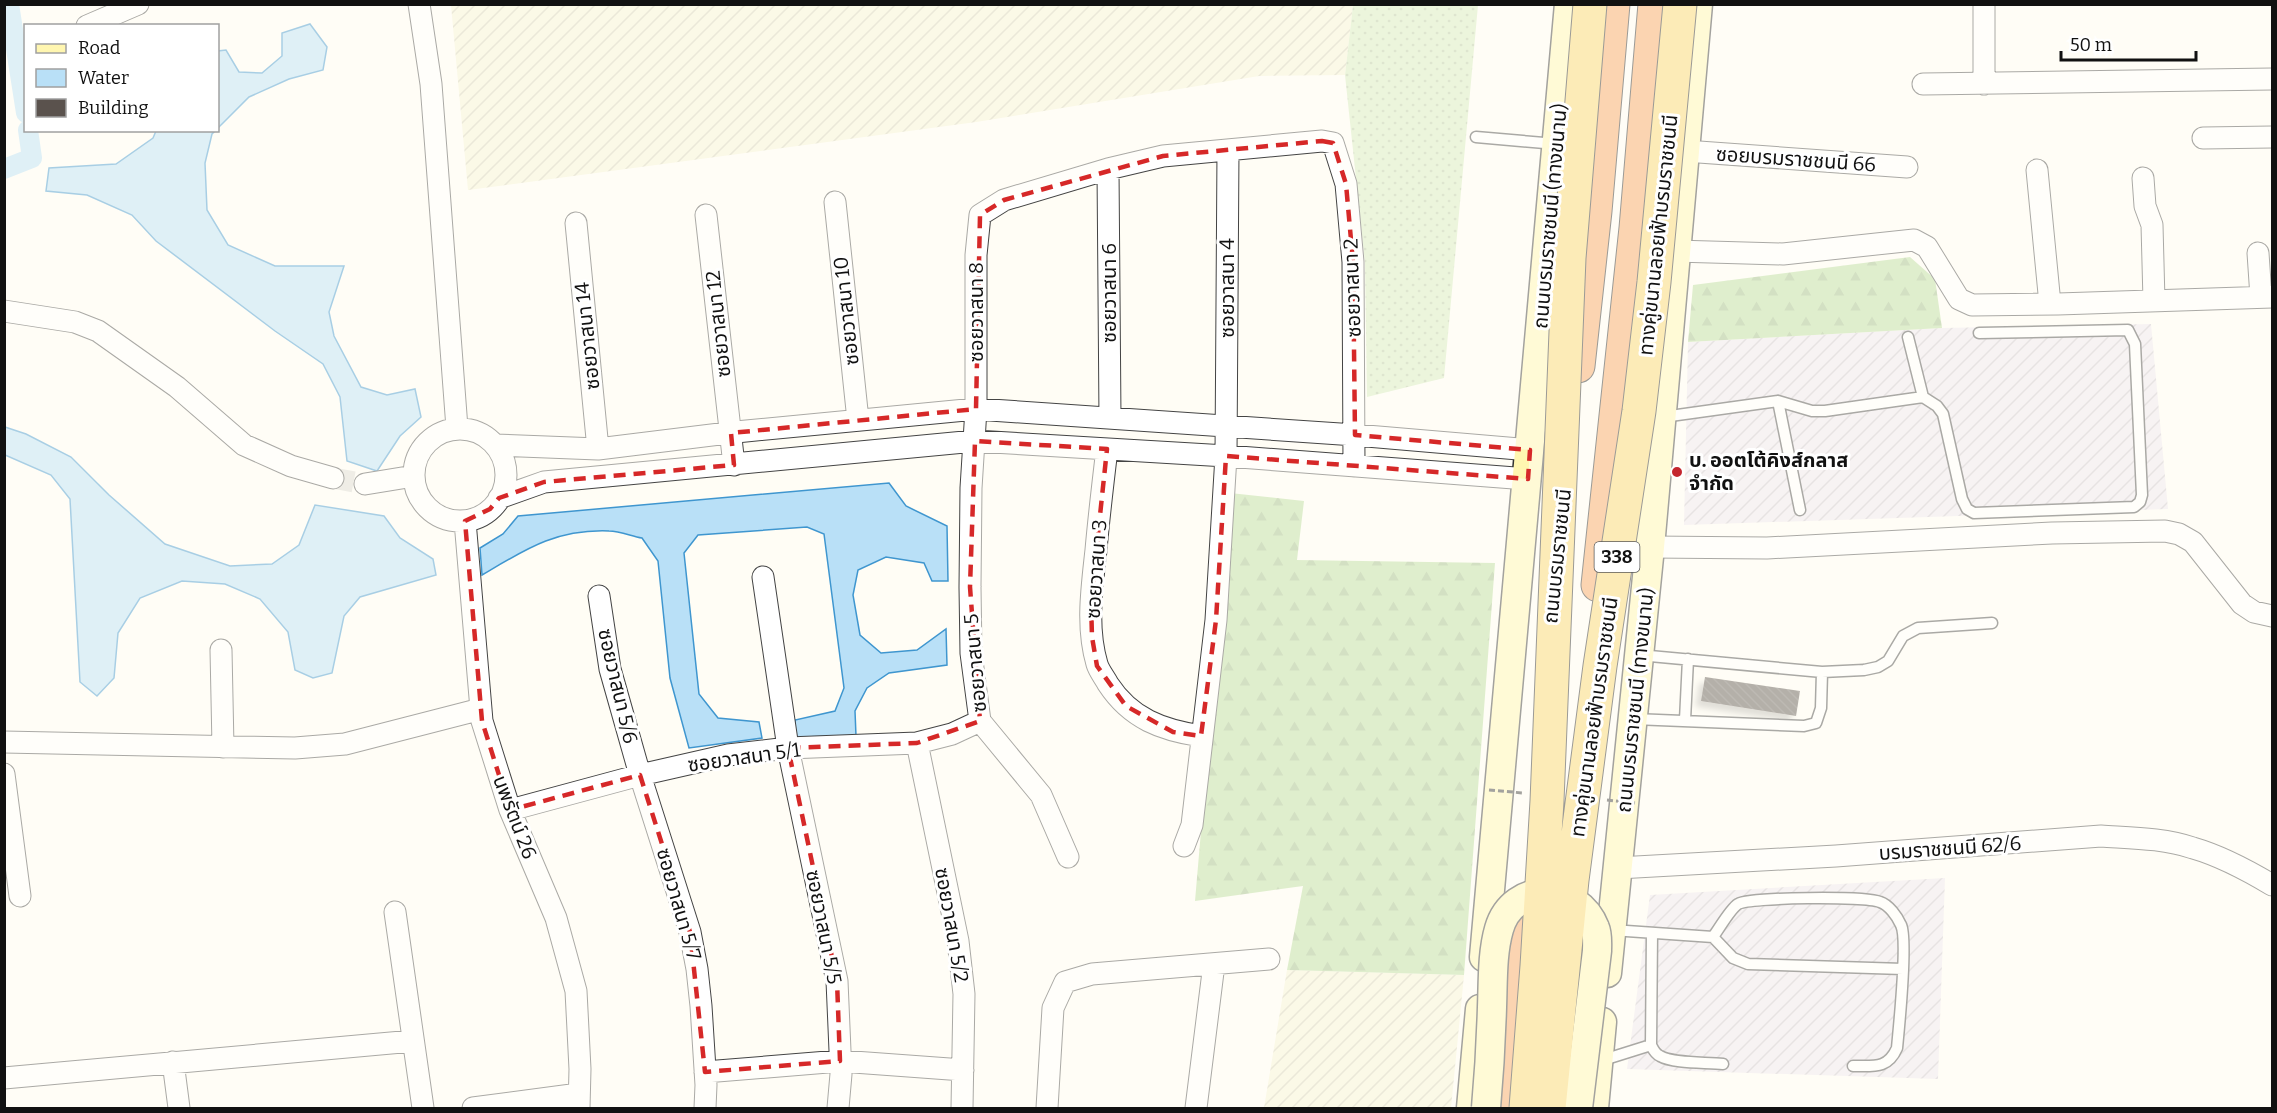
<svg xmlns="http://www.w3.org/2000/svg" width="2277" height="1113" font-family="Bitter,'Noto Sans Thai',serif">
<defs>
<pattern id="industrial-furrows" width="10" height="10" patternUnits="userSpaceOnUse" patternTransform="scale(1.5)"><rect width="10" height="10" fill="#eee6ef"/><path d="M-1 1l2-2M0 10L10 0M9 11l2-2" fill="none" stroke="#cbc4cc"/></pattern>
<pattern id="farmland-furrows" width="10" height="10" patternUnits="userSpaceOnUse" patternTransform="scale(1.5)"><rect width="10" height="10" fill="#f6f3d4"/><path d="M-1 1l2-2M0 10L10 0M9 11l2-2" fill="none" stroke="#d2cfb5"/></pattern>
<pattern id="grass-dots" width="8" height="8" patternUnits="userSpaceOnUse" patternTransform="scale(1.5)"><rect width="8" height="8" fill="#d5ebbd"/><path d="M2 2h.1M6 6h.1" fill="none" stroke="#b6c8a1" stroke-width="1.8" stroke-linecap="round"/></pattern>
<pattern id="forest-firs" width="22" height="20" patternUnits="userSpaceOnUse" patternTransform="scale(1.5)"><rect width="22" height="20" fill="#b9dc9c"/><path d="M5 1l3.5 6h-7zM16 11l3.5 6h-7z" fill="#9ebc85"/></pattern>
<pattern id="building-back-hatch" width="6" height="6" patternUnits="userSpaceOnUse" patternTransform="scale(1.5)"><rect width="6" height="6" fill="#5a524d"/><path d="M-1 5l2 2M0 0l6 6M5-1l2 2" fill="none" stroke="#6d6662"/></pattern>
<filter id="shadow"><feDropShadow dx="-5.5" dy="5.5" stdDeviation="3" flood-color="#0004"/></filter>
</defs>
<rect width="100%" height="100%" fill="#fffdf5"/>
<!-- industrial -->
<path fill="url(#industrial-furrows)" d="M2151,324L2168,509L1684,525L1688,342L1942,328Z
M1945,878L1938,1079L1627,1069L1650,895Z"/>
<!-- farmland -->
<path fill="url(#farmland-furrows)" d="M451,5H1353L1345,75L1259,76L976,122L468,190Z
M1287,970L1464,975L1451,1108H1264Z"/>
<!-- grass -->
<path fill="url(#grass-dots)" d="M1353,5H1478L1444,378L1367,397L1365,263L1345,75Z"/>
<!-- forest -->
<path fill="url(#forest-firs)" d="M1910,257L1935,279L1942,328L1688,342L1693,285Z
M1230,493L1304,501L1297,560L1495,563L1464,975L1287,970L1303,886L1195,901Z"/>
<!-- water -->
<path fill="#b9e0f7" stroke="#3f96cf" stroke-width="1.5" d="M310,24L327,47L323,70L289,79L249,97L218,128V51L226,50L239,72L262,73L282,56V33Z
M156,131H215L212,134L205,163L207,210L228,245L275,266H344L329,312L334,336L361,387L387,395L415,389L421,417L400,436L377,471L347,461L340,397L323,364L275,331L156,241L132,215L87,195L46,191L49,168L116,164L153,138Z
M5,427L26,434L71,457L109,495L165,544L230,566L272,564L299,545L315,505L384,516L400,538L433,559L436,575L360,597L344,616L332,673L313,678L295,670L288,632L260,599L225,584L182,581L140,598L118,633L114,678L97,696L80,682L70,499L51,475L5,455Z
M889,483L906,506L947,526L948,581H932L924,563L886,557L858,570L853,595L860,635L881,653L917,650L946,629L947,665L889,673L867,688L855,711L856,736L795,737V720L835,711L844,688L824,534L807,527L698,535L684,553L699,694L718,718L759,722L762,738L689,748L670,678L658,561L642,538C631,536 620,531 609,531C556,529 526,549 482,575L480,548L503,534L518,516Z"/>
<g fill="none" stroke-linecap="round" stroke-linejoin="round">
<!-- canal -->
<path stroke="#b9e0f7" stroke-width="20" d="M9,4L26,113
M4,169L32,158L28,130"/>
</g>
<!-- building -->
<path fill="url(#building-back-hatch)" filter="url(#shadow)" d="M1705,677L1800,691L1796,716L1701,701Z"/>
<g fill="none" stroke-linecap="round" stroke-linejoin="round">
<!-- street-tunnel -->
<path stroke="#dbdad3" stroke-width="21" stroke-dasharray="21 10" stroke-linecap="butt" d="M333,478L365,484"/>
<defs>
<path id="lane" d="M1476,137L1556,144
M1908,337L1923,397
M1778,401L1800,510
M1663,417L1778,401L1812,411H1825L1923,397L1937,406L1943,414L1962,499L1967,509L1974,513L2134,507L2140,502L2142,495L2135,344L2128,330L1979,333
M1639,655L1822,672L1864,670L1878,667L1888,661L1903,636L1918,628L1992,623
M1634,719L1804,726L1816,723L1821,708L1822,672
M1685,720L1688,659
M1612,930L1713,937L1733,958L1748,964L1903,969
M1652,933L1651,1045C1653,1049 1655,1054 1660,1056C1674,1064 1706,1062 1723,1064
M1713,937C1719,929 1730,909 1738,904C1750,897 1865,896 1880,902C1889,905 1897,916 1901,925C1908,939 1899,1027 1897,1048C1888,1069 1874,1066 1853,1066
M1600,1061L1651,1045"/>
<path id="street" d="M419,4L431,84L457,428
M87,26L138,4
M1923,84L2272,79
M1984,84V4
M2203,138L2272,137
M1685,151L1907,167
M1108,169L1110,418
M2037,170L2050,304
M2143,178L2145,206L2152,225L2154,301
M835,202L858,420
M706,215L734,465
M576,223L598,449
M1675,251L1783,254L1914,240L1927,247L1959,299L1972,305L2058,304L2272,297
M2258,253L2261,297
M4,311L75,322L98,331L177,387L244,445L291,466L333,478
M414 475a46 46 0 1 1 92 0a46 46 0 1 1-92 0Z
M495,445L598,449L736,432L976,409L1355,435L1530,450
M1107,449C1103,482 1099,516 1096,550C1092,587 1086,627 1097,664C1099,671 1105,678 1108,684C1131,719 1162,730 1201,736
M365,484L414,476
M499,498L544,482L975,441L1226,456L1528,479
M465,521L482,721L510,810L556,918L576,991L580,1069L579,1108
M1650,547L1767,548L2052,533L2165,531L2179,534L2193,542L2242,604L2254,612L2272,616
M763,577L788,748L837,981L841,1074L838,1108
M599,596L610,669L640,775L690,932L697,969L701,1006L706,1085L705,1108
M221,650L223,747
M4,742L295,748L345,744L481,709
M917,743L958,941L964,994L962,1108
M4,774L20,896
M510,810L640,775L728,755L788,748L917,743L952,734L980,721
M1184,846L1192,825L1216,620L1226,456L1228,150
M1068,857L1041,795L980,721L971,653L970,587L971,488L976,409V255L980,215L1004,200L1108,169L1163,156L1322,141L1333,143L1346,184L1353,262L1354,466
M1618,868L1836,856L2101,836C2131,838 2164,838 2193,848C2221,856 2247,870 2272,885
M395,912L423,1108
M173,1062L179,1108
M705,1072L840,1061L963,1070
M4,1078L413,1041
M473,1108L579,1094
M1047,1108L1053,1008L1065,982L1092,974L1269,959
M1196,1108L1214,964"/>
<path id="secondary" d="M1484,957L1569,4
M1607,973L1650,547L1698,4
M1471,1108L1480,1009
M1594,1108L1602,1022"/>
<path id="highway" d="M1578,366L1595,211L1613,4
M1598,585L1636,228L1655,4
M1508,1108L1525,904"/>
</defs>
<!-- lane casing -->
<use href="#lane" stroke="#444" stroke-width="13"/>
<!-- street casing -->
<use href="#street" stroke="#444" stroke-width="23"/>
<!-- secondary casing -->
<use href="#secondary" stroke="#333" stroke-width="31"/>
<!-- highway casing -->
<use href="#highway" stroke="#222" stroke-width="35"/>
<!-- lane -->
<use href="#lane" stroke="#fff" stroke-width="10"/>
<!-- street -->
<use href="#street" stroke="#fff" stroke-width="21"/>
<!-- secondary -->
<use href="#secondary" stroke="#fff6b0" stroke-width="28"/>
<!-- highway -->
<use href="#highway" stroke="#f5a25d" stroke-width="33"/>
<defs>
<path id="secondary-bridge" d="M1486,1108C1489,1075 1491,1041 1492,1007C1493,982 1492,953 1499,929C1513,880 1578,883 1595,928C1598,935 1597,944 1597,951L1578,1108"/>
<path id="primary-bridge" d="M1526,1108L1537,966L1547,801L1569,258L1590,4
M1549,1108L1572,880L1600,666L1639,411L1654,282L1680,4"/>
</defs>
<!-- secondary-bridge casing -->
<use href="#secondary-bridge" stroke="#333" stroke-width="31" stroke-linecap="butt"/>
<!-- primary-bridge casing -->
<use href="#primary-bridge" stroke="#222" stroke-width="35" stroke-linecap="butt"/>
<!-- path-bridge -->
<path stroke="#333" stroke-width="3" stroke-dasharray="6 3" stroke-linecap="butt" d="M1489,790L1523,793
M1607,800L1635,803"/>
<!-- secondary-bridge -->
<use href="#secondary-bridge" stroke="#fff6b0" stroke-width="28"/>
<!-- primary-bridge -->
<use href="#primary-bridge" stroke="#f9d66b" stroke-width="33"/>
</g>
<!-- marked area -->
<path d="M0 0H2277V1113H0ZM1322,141L1333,143L1346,184L1353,262L1355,435L1530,450L1528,479L1226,456L1216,620L1201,736L1173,732L1126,706L1097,666L1092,637L1091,601L1107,449L975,441L970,587L980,721L917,743L788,748L837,981L840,1061L705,1072L690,932L640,775L510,810L482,721L465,521L490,509L499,498L544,482L734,465L731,433L976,409L980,215L1004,200L1163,156Z" fill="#fffdf5" fill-opacity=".55" fill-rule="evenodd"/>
<path fill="none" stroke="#d62828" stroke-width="4.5" stroke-dasharray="12 8" stroke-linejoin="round" d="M1322,141L1333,143L1346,184L1353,262L1355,435L1530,450L1528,479L1226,456L1216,620L1201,736L1173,732L1126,706L1097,666L1092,637L1091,601L1107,449L975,441L970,587L980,721L917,743L788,748L837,981L840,1061L705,1072L690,932L640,775L510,810L482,721L465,521L490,509L499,498L544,482L734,465L731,433L976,409L980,215L1004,200L1163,156Z"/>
<!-- markers -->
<circle fill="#c4262e" stroke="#fff" stroke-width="2" cx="1677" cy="472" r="6"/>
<g text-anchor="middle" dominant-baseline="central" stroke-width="6" stroke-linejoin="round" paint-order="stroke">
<!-- shield labels -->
<rect fill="#fff" stroke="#585858" stroke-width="1.5" x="1594.5" y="542" width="45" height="30" rx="4.5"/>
<g font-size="18" font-weight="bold" fill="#111">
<text x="1617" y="557">338</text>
</g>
<!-- street labels -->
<g font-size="20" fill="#111" stroke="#fff">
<text transform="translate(1796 159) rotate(4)">ซอยบรมราชชนนี 66</text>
<text transform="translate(1550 216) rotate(-85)">ถนนบรมราชชนนี (ทางขนาน)</text>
<text transform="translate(1658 235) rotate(-84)">ทางคู่ขนานลอยฟ้าบรมราชชนนี</text>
<text transform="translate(1227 288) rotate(-90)">ซอยวาสนา 4</text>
<text transform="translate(1352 288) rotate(-92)">ซอยวาสนา 2</text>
<text transform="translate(1109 293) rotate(-90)">ซอยวาสนา 6</text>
<text transform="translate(846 311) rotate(-96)">ซอยวาสนา 10</text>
<text transform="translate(976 312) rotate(-90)">ซอยวาสนา 8</text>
<text transform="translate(718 324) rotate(-96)">ซอยวาสนา 12</text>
<text transform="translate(587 336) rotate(-96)">ซอยวาสนา 14</text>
<text transform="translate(1557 556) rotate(-84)">ถนนบรมราชชนนี</text>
<text transform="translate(1096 569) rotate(-86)">ซอยวาสนา 3</text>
<text transform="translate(975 663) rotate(-95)">ซอยวาสนา 5</text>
<text transform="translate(618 686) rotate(77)">ซอยวาสนา 5/6</text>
<text transform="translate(1635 700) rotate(-84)">ถนนบรมราชชนนี (ทางขนาน)</text>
<text transform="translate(1594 717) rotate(-82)">ทางคู่ขนานลอยฟ้าบรมราชชนนี</text>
<text transform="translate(744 757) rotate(-8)">ซอยวาสนา 5/1</text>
<text transform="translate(515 817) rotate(69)">นพรัตน์ 26</text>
<text transform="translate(1950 848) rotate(-4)">บรมราชชนนี 62/6</text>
<text transform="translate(679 904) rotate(74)">ซอยวาสนา 5/7</text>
<text transform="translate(952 925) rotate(80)">ซอยวาสนา 5/2</text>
<text transform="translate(824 927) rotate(79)">ซอยวาสนา 5/5</text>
</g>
<!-- poi labels -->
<g font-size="20" font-weight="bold" fill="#111" stroke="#fff" text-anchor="start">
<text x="1689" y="460">บ. ออตโต้คิงส์กลาส<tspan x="1689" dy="23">จำกัด</tspan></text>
</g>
</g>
<!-- border -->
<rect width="2277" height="1113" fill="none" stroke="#111111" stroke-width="12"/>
<!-- legend -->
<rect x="24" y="24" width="195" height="108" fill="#ffffff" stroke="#a0a0a0" stroke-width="1.5"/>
<rect x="36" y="44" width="30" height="9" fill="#fff6b0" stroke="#a0a0a0" stroke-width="1.5"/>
<text x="78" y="54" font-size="18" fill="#111111">Road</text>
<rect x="36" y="69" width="30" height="18" fill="#b9e0f7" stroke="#a0a0a0" stroke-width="1.5"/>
<text x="78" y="84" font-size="18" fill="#111111">Water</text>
<rect x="36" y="99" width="30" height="18" fill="#5a524d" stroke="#a0a0a0" stroke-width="1.5"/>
<text x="78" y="114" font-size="18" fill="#111111">Building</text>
<!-- scale -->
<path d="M2061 51v9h135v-9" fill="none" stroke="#111111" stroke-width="3"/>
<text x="2070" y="51" font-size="18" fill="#111111" stroke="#ffffff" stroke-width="4.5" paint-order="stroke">50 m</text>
</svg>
